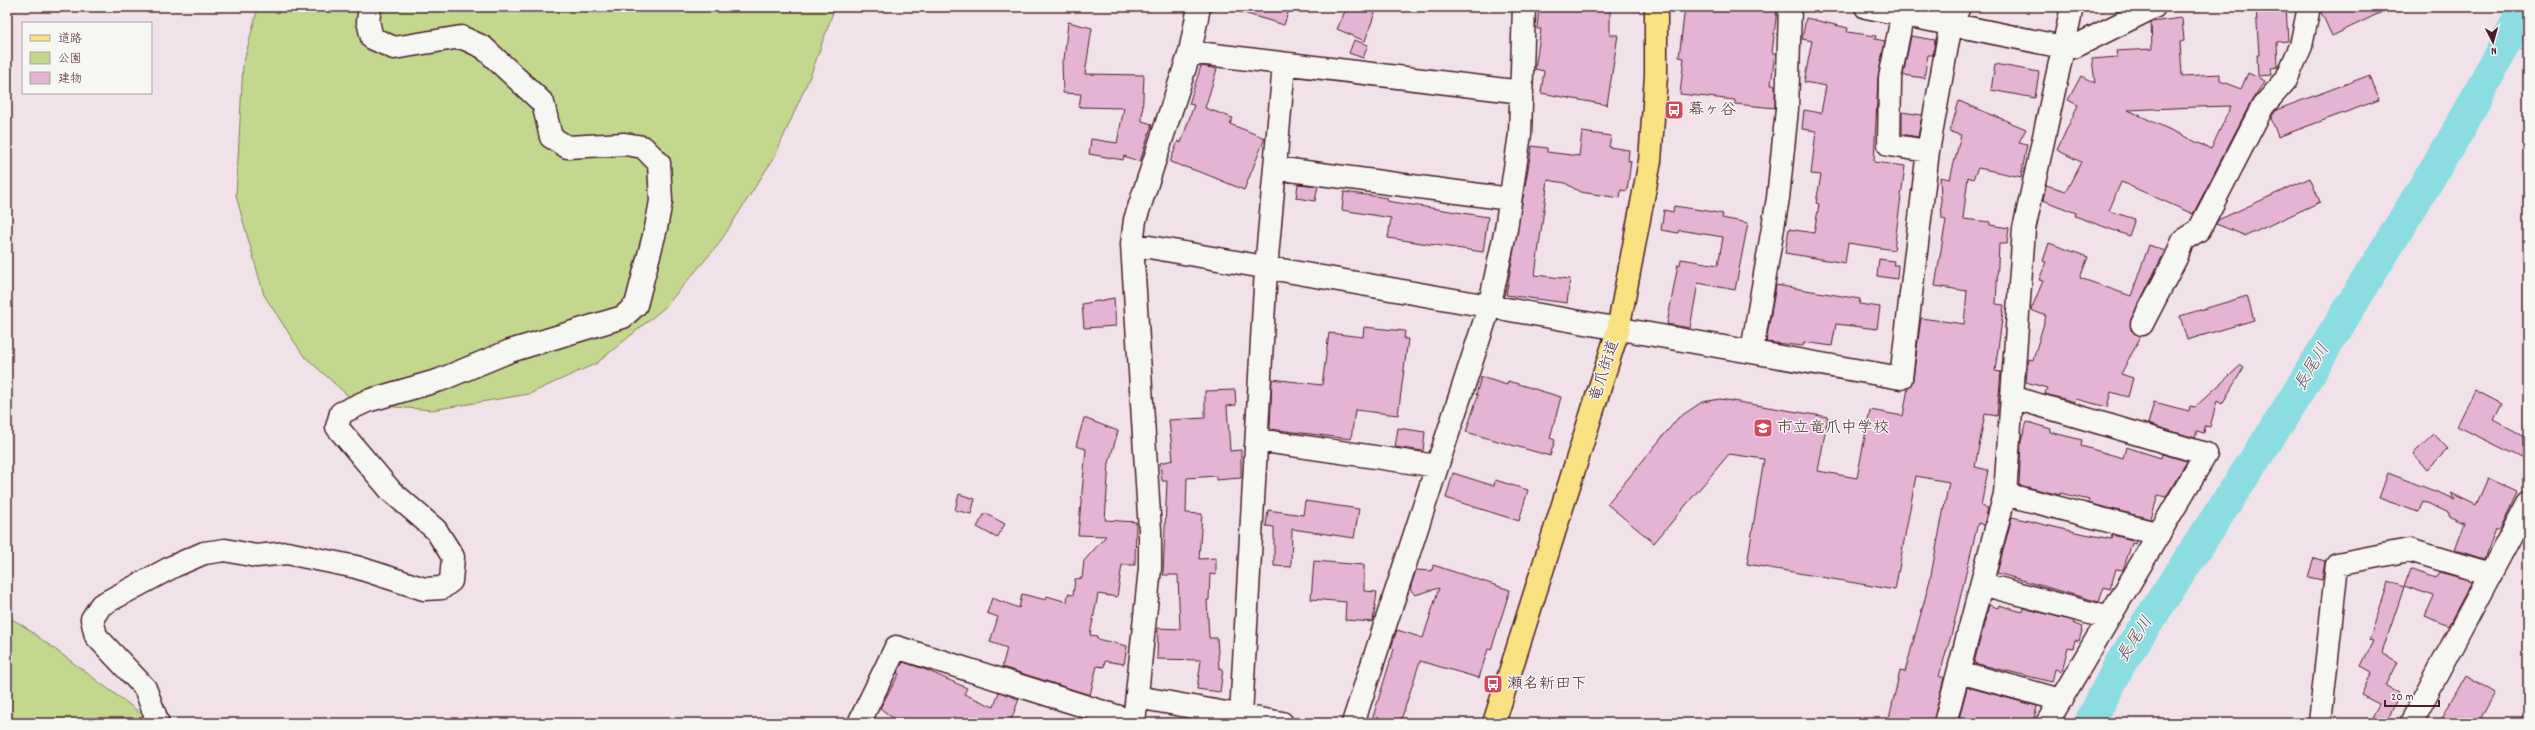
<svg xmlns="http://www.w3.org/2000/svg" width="2535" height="730" font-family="Dekko,'Klee One',sans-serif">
<rect width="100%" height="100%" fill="#f1e2e9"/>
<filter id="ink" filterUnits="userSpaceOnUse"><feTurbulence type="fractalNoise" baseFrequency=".025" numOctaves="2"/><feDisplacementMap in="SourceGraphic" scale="8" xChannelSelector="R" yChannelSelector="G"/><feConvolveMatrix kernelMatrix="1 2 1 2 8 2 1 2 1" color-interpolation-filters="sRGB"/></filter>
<g filter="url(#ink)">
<!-- green -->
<path fill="#c3d88e" stroke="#867c5c" d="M258,7H835L811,74L775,156L718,245L664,308L597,363L529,394L432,410L357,404L303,355L264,295L236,196L243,65Z
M7,616L25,627L154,723H7Z"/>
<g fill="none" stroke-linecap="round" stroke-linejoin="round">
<!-- river -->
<path stroke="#8bdde2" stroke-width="32" d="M2090,723L2120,664L2282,418L2460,128L2525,7"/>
</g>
<!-- building -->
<path fill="#e5b4d5" stroke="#4a1f2b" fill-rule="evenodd" d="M1237,7H1290L1284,25L1237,11Z
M1347,7H1377L1365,41L1337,29Z
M1539,7H1610V35H1618L1607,105L1541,93L1544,71L1535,69L1541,29H1537Z
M1685,7L1777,9L1772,53H1775L1771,85H1775V108L1735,104V100L1680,94L1684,58L1679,57Z
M2256,7H2286L2288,41L2277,42L2278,67L2271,68L2272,75L2258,76L2257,55H2259Z
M2331,7H2392L2332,36L2321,12Z
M1806,18L1848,28L1847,32L1876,36L1875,39L1885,41L1878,78L1874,162L1905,166L1894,250L1848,243L1845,263L1785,253L1789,229L1814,233L1819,204L1816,203L1821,175L1811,174L1816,131L1802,129L1804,110L1821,113L1826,86L1804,82L1812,41L1802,39Z
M2182,18L2184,41L2180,42L2182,76L2220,74V81L2241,89L2248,73L2265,81L2252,100L2193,214L2121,182L2109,211L2135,219L2129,236L2075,216L2076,213L2043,200L2046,185L2066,191L2081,162L2057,150L2078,105L2068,100L2081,76L2095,83L2092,59L2117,57L2116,51L2152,49L2151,22ZM2231,106L2211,149L2128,110L2196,107Z
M1068,22L1092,28L1085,74L1144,75L1142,121L1152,124L1140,162L1124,156L1123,160L1089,154L1091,139L1117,143L1124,108L1079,107L1081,94L1063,93L1062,60H1064Z
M1911,36L1935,40L1933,55H1928L1924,78L1903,75Z
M1354,40L1368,45L1363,58L1349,53Z
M1995,64L2039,72L2035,98L1991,90Z
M1201,66L1217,69L1205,108L1233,118L1230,124L1265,138L1244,190L1203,173L1170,162L1178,141L1181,143L1194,105L1189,104Z
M2370,75L2379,100L2278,137L2271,118L2276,110Z
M1959,101L2026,129L2019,142L2027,144L2021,177L1978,168L1973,179L1968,177L1963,219L1990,222V225L2009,228L2007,244H1999L1996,304L2004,305L1995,371L2001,372L1997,416L1985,414L1975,467L1988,470L1981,506L1988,508L1984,525L1978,523L1951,636L1939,676L1944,678L1933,723H1888L1900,671L1905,672L1930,580L1949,482L1916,476L1895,590L1747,564L1764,459L1729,454L1654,543L1607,504L1678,418L1702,402L1720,399L1828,417L1818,471L1857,478L1870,410L1903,416L1908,388L1913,379L1921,318L1964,324L1967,291L1935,286L1946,220L1942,219L1940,177L1950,179L1961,135L1950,132Z
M1902,112L1922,115L1918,137L1902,134Z
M1582,132L1611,136L1609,147L1629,150L1628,161H1631L1627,191L1621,190L1620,198L1580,192L1565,183L1548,180L1535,275L1570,279L1567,303L1506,295L1532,146L1547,148V152L1579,156Z
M2310,178L2320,202L2246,236L2216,224L2218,220Z
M1298,184L1318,186L1315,201L1296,198Z
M1344,192L1388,198L1387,201L1488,217L1483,252L1388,238L1391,218L1342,210Z
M1674,206L1708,211L1723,214L1722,218L1748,223L1735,290L1698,283L1690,328L1667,324L1678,264L1680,265L1681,259L1718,265L1723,237L1679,230L1678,233L1661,230L1664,210L1673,212Z
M2049,243L2088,257L2080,278L2131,296L2149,245L2165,251L2131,319V330L2141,336L2121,374L2133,378L2128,397L2111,392L2107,407L2076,399L2075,402L2045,394L2047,388L2026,382L2028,359L2033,360L2046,316L2031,310L2043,281L2039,280L2046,262L2043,261Z
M1879,259L1894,261L1893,265H1898L1897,279L1877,276Z
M1776,285L1860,299L1859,304L1880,307L1877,329L1836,324L1832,346L1804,342L1803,346L1766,342Z
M2247,296L2254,320L2187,340L2180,316Z
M1114,298L1116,326L1084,328L1082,304Z
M1364,327L1405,331L1404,339H1408L1398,415L1355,410L1351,439L1270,429L1272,379L1322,385L1329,333L1363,337Z
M2241,365L2244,367L2222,404L2217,401L2210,427L2205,426L2204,433L2197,431L2195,438L2148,424L2154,402L2189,411L2190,406L2195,407Z
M1481,377L1507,385L1508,381L1561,397L1550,438L1555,440L1550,456L1466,432L1478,395H1476Z
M1235,390L1236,405L1227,406L1230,451L1241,450V478L1216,480V476L1187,478L1186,513L1202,514L1199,559L1216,558V575L1210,574L1209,600H1207L1209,638H1217L1219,668L1223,669L1220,692L1197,689L1201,660L1157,659L1158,628L1180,629L1178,575H1163L1167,481H1162L1160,463L1173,460L1169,420L1205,418V391Z
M2475,390L2502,404L2494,420L2528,438V461L2457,426Z
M1084,418L1118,431L1109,463L1105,520L1136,522L1135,565H1122L1117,597L1098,594L1090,635L1097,636V639L1127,646L1124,664L1105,661L1104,667L1097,666L1090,695L1002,667L1007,648L990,642L998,617L987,613L992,598L1019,608L1022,594L1046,600L1047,596L1067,602L1068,594L1073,595L1075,579L1082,578L1084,561L1106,536L1078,535L1086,449L1076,446Z
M2027,422L2051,429L2050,432L2082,440L2081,446L2123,458L2126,447L2161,458L2162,454L2187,461L2166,497L2158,495L2151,519L2088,503L2089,500L2060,493V495L2019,485L2021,441Z
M1398,428L1425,432L1423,451L1395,447Z
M2434,434L2448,449L2427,470L2413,454Z
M1453,473L1494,486L1495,480L1528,490L1519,521L1446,498Z
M2388,473L2455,499L2451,493L2476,505L2488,478L2518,492L2499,531L2495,529L2484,559L2455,550L2465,523L2449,516V513L2423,501L2418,512L2379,498Z
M959,494L975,499L971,514L955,510Z
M1305,501L1359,509L1354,538L1292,529L1291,567L1274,566V527L1266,526L1268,510L1303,515Z
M985,513L1005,524L997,538L977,527Z
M2012,517L2075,532L2111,539L2112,535L2137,541L2136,544L2132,543L2123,570L2116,569L2110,589L2104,587L2099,602L1997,573Z
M2314,558L2325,561L2322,580L2308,577Z
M1314,561L1364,565V591L1377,592L1373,622L1345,620L1346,602L1311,599Z
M1433,565L1510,590L1491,650L1488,649L1479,678L1420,661L1400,723H1383L1372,720L1394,649L1391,648L1397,630L1423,638L1439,588L1415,595L1410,589L1416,570L1432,571Z
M2410,569L2435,578L2439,572L2472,581L2448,626L2425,616L2434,596L2404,586Z
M2389,581L2404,587L2382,653L2398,662L2386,686L2398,692L2395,698L2397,700L2386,723H2369L2379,704L2361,695L2372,672L2361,666L2373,641L2369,640Z
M1989,605L1998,608L1999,605L2022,612L2023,608L2074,621L2073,623L2083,627L2079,641L2075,640L2073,648L2068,647L2062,671L2055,669L2052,682L1974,663Z
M903,662L924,669L967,688L964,694L994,707L999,692L1019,699L1010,723H899L880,708L899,674L897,673Z
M2466,675L2495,693L2478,723H2439Z
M1967,687L2037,706L2033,723H1958Z"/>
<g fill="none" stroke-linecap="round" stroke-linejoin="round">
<defs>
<path id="minor" d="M1866,7L2063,47H2074L2154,7
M1904,7L1890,78L1889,145L1928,151
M1190,52L1522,92
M1275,168L1510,199
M1132,244L1901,378L1928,151L1951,24L1959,7
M2142,324L2176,258L2183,240L2199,230L2263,106L2286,80L2301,46L2309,7
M1752,351L1778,198L1787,109L1790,7
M2012,397L2206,454L2047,723
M1257,440L1437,466
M2005,494L2159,534
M1982,584L2109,618
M1959,672L2061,700
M1137,697L1282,723
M1241,715L1266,269L1284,65
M158,723L145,688L96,636L92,619L101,605L174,566L204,553L225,550L256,556L287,553L356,567L424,589L442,588L451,581L453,557L436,530L391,491L337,427L341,413L367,401L440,380L510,351L623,317L636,305L656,228L661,201L659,163L643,147L625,144L567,147L551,137L543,103L483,47L461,37L394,48L372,38L368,21L370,7
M859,723L896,647L1135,722
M1134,723L1150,568V531L1132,244L1135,220L1190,52L1199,7
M1353,723L1489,308L1506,229L1520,134L1524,7
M1945,723L2005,494L2024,229L2072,7
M2320,723L2337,564L2409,550L2491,574
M2411,723L2528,503"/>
<path id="major" d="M1494,723L1618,330L1650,161L1656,76V7"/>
</defs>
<!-- minor casing -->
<use href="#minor" stroke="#4a1f2b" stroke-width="25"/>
<!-- major casing -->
<use href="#major" stroke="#4a1f2b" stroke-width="25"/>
<!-- minor -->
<use href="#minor" stroke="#f6f6f2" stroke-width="22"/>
<!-- major -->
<use href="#major" stroke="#f9e181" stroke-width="22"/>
</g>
</g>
<!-- icons -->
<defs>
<symbol id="bus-square" viewBox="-11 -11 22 22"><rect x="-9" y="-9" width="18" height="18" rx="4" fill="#d1495b" stroke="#f6f6f2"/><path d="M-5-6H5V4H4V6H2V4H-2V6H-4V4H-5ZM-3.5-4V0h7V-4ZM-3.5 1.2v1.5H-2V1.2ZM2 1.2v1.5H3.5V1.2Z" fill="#fff"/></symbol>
<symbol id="school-square" viewBox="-11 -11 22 22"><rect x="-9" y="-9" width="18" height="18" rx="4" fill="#d1495b" stroke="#f6f6f2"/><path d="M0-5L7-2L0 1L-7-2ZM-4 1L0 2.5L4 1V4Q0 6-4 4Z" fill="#fff"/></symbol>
</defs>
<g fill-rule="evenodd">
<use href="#bus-square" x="1663" y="99" width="22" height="22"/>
<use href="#school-square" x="1752" y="417" width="22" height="22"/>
<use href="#bus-square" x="1482" y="673" width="22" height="22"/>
</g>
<g text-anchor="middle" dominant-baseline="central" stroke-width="3" stroke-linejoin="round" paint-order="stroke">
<!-- poi labels -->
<g font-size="16" fill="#4a1f2b" stroke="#f6f6f2" text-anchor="start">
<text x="1688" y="110">幕ヶ谷</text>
<text x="1777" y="428">市立竜爪中学校</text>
<text x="1507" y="684">瀬名新田下</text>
</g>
<!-- street labels -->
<g font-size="16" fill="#4a1f2b" stroke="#f6f6f2">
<text transform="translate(1605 371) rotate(-72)">竜爪街道</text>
</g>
<!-- water labels -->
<g font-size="17" font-style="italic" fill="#5a4e59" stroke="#f6f6f2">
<text transform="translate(2313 368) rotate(-59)">長尾川</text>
<text transform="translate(2136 640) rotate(-57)">長尾川</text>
</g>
</g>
<!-- margin -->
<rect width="2535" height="730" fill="none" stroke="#f6f6f2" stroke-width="24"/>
<rect x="12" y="12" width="2511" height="706" fill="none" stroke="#4a1f2b" stroke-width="1.5" filter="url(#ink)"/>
<!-- legend -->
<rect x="22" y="22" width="130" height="72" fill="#f6f6f2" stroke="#b1a0a2"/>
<rect x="30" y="35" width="20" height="6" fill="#f9e181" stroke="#b1a0a2"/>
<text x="58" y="42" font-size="12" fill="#4a1f2b">道路</text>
<rect x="30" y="52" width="20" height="12" fill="#c3d88e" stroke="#b1a0a2"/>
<text x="58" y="62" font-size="12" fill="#4a1f2b">公園</text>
<rect x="30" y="72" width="20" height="12" fill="#e5b4d5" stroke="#b1a0a2"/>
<text x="58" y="82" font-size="12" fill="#4a1f2b">建物</text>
<!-- north arrow -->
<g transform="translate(2493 42) rotate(174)" stroke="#f6f6f2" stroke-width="3" paint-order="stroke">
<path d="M0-3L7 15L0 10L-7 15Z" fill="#4a1f2b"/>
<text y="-6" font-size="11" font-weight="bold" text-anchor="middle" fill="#4a1f2b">N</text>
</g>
<!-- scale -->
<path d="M2385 700v6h54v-6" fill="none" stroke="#4a1f2b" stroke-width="2"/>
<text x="2391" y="700" font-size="12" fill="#4a1f2b" stroke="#f6f6f2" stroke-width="3" paint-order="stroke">20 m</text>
</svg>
